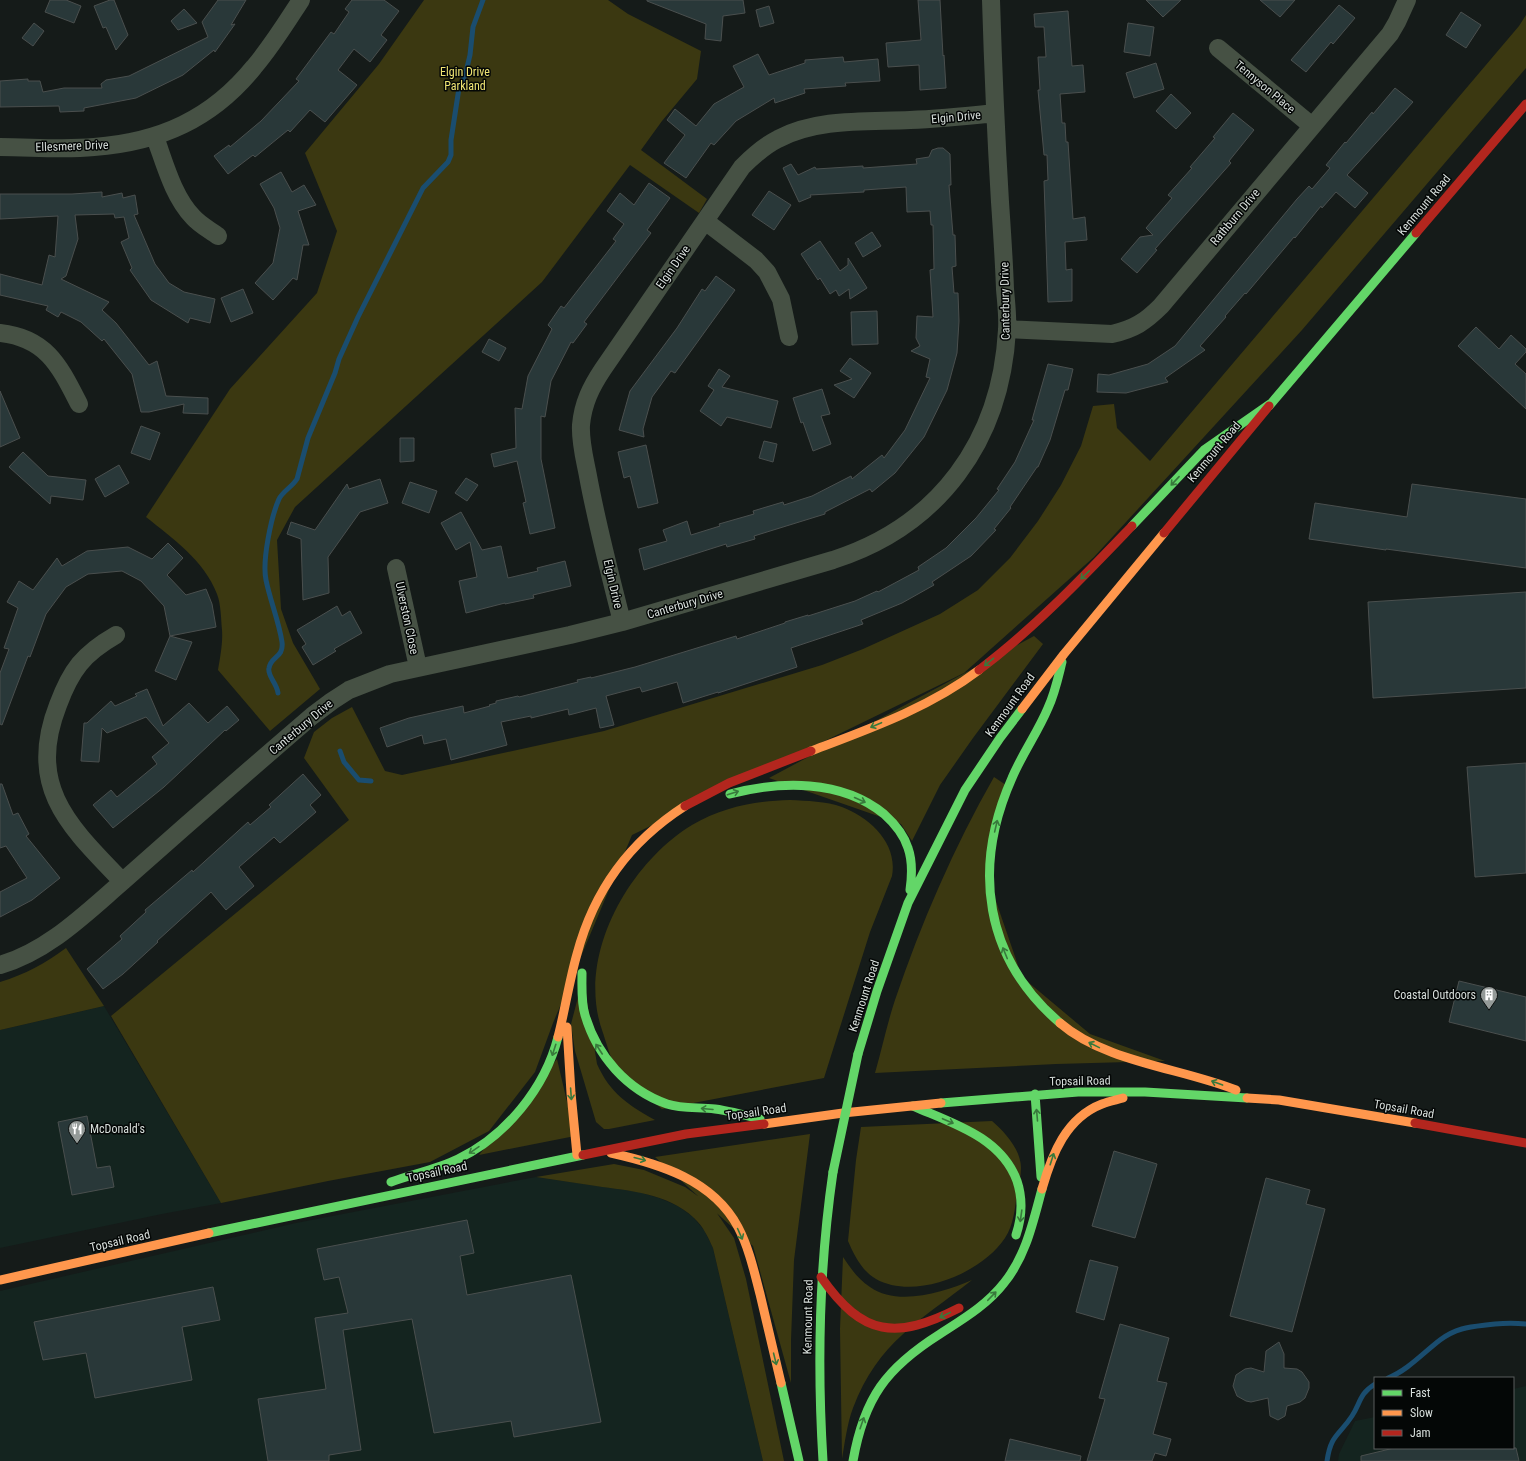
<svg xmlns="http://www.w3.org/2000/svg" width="1526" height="1461" font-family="'Roboto Condensed',sans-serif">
<rect width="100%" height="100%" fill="#151b19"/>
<!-- built -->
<path fill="#14241f" d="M104,1006L221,1203L162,1214L0,1248V1030Z
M536,1177L639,1192L659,1198L678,1206L693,1217L704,1230L713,1248L763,1461H0V1291L296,1223Z
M1526,1386V1461H1338L1339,1454L1355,1421L1375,1417V1448H1513V1389Z"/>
<!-- green -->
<path fill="#3b3811" d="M424,0H608L628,14L701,51L697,79L662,121L641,150L707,199L699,213L630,165L542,282L295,507L277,540L281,609L293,643L320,689L270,731L218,670C220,658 223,643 222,630C221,619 221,604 217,594C204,560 173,539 146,517L230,389L317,293L337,231L305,153L379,64Z
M1526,15V68L1302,330L1094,557L964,673L632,835L553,1023L535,1072L489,1131L430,1162L328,1181L221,1203L111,1016L349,820L304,758L314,732L332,718L352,707L385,771L402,775L604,731L822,665L863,649L940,614L978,590L1010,558L1038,521L1061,485L1081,446L1093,406L1114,404L1117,428L1150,461L1519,26Z
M1034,636L1043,644L973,738L940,785L912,841L901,824L769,778Z
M994,777L1006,785L989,881L1022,977L1090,1034L1165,1061L1056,1064L875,1073C882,1049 887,1024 895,1000C921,923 954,847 994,777Z
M790,800C807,801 826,801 842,807C870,818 898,843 892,876L870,932L824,1078L662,1109C652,1101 642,1092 632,1084C627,1080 622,1077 618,1072C613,1066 606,1042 603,1033C575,958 628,864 692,825C723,807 755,801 790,800Z
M66,948L104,1006L0,1030V982C26,974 44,964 66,948Z
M583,978L597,1064C610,1093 628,1105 655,1120L609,1129H604L596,1122L575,1051L571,1024Z
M557,1059L575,1136L479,1155Z
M992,1121C1005,1132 1021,1150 1021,1168C1021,1176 1019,1184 1017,1192C1015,1208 1014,1224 1005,1238C982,1273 915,1301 876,1279C862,1271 854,1255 848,1241L856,1160L861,1127Z
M810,1134L794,1260L791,1340V1383L753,1246L655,1157Z
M614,1164L644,1170L685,1187L712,1206L734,1238L746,1279L784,1461H763L713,1248C708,1237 703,1226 694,1218C668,1193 629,1191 596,1186C576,1183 556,1180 536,1177Z
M843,1257C851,1269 858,1279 870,1287C898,1307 944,1292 972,1280C920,1321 878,1342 853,1408C847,1424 845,1442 842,1459L840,1329Z"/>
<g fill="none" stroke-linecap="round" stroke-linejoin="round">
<!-- stream -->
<path stroke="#1a4d6f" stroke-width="5" d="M278,693C277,683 267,676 269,668C271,656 284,658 282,642C279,622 270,600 266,580C262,561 271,517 279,499C283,491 292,487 297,479L308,438L335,373L339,359L358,317L423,188L448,162L451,155V140L459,88L465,76L470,55L473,27L483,0
M340,751L344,762L359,780L371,781
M1388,1378C1408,1370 1423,1353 1440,1340C1459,1326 1473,1327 1495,1324C1506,1323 1515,1323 1526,1324
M1327,1461C1331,1434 1339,1436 1352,1416C1361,1402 1359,1394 1375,1384"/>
</g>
<!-- building -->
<path fill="#293839" stroke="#4a4f4e" d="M50,0H66L81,6L74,23L45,12Z
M110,0H114L128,35L116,50L106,27L103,28L94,6Z
M218,0H246L231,25L235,24L215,52L214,50L183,75L136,98L84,108V111L60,112L59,106L0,107V81L28,79V81H40L43,92L64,88H102L101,84L106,80L129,76L208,37L202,22Z
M352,0H384L399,11L381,35L387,40L370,62L354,49L338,70L357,85L325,122L310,110L290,132L288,130L255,157L253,155L228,174L214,156L229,145L230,147L261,121L299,81L296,79L331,32L334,34L349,12L345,9Z
M647,0H743L745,13L723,16L721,41L705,39L706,24L647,1Z
M918,0H940L943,56L944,55L946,88L920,90L919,65L888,67L886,43L921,40Z
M1146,0H1181L1163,17Z
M1260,0H1295L1280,17Z
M1339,5L1355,18L1333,44L1331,42L1306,72L1291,60Z
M769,6L774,23L760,27L756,10Z
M184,9L197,23L178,30L171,21Z
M1068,11L1072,66L1083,65L1085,92L1060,94L1062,123H1065L1066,142H1068L1073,219L1085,217L1087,240L1065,242L1066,270L1072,269V301L1048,302L1044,181L1048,180L1047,155H1044L1038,90H1040L1038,57H1046L1044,27H1035L1034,14Z
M1461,12L1481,25L1466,48L1446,35Z
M34,23L44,31L33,46L22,38Z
M1128,23L1154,27L1150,56L1124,52Z
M758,54L769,75L805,63V60L843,57L844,62L878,59L880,81L845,83L846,86L804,89L805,93L775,103L774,98L736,121L714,145L711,143L686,178L664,163L685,135L667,120L675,109L696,126L714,104L744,87L733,66Z
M1156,63L1164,89L1134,98L1126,73Z
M1395,88L1413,102L1347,175L1368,193L1355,208L1336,192L1322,208L1321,206L1295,238L1294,237L1246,294L1245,293L1225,316L1226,317L1200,346L1205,350L1165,378L1168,382L1126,393L1097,392L1098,374L1109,375L1148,364L1175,346L1297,199L1309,186L1312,189L1330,168L1326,165L1345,142L1346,143L1372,112L1373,114Z
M1171,94L1191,113L1176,129L1156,111Z
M1233,113L1254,130L1229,161L1231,163L1155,249L1157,250L1137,273L1121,259L1140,237L1153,235L1146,228L1172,198L1168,195L1192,168L1190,167L1215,138L1213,137Z
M938,148H943L950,154L951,185H949L953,235H955L956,266L952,267L954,293H958L959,321L957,353L947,390L924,437L895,473L872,492L870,489L825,512V514L754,536L755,539L727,547L726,544L644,570L639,549L667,541L663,530L687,521L691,535L720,526L719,524L754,514L753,511L783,502L784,505L812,496L851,476L852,479L882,455L884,458L905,430L930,378L926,377L930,359L911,351L920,346L916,338L917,316L933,317L930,270L934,269L933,225H931L930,211L907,212L906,187L864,190V192L810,195L811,197L799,202L783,168L791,164L798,175L815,167L816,169L863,166V168L917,164L916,159L929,157L932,150Z
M281,172L292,192L304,185L316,205L298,211L309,245H303L297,280L293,278L273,300L255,283L273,263L280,228L274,208L260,184Z
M649,183L670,198L647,230L651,233L584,322L587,324L573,343L571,342L551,381L545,417L541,416V459L555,528L530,534L523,503L526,502L517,461L494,467L491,454L516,448L515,408L522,409L528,376L552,329L548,325L561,306L564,308L616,241L613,239L624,224L607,211L620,193L634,205Z
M769,191L791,205L774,230L752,215Z
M102,192V197L122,193L123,198L135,195L138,214L134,215L155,264L169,283L184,292L215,299L210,323L190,318L188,323L151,300L130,270L132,268L121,242L129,238L124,217L115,218L114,214L75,215L78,239L66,276L61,279L109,302L102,310L116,323L149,365L157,361L166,396L208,398V414L183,413L184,404L149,412H141L132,374L104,339L102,341L81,322L61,312L58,317L46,310L48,306L0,295V274L42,285L49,255L55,257L58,216L0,219V194H72Z
M872,232L881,246L863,257L855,243Z
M820,241L840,271L848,265V258L867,288L850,299L849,289L839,296L836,290L830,294L820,278L818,280L801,254Z
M716,276L735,290L675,373L671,371L652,397L643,429L644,437L619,430L630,391L677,328L702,289L705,291Z
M243,289L253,313L231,322L221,298Z
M877,311L878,344L852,345L851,312Z
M1476,327L1499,349L1511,335L1526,349V352L1515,364L1526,374V409L1458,346Z
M489,339L506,348L499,361L482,352Z
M850,358L871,373L854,398L834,385L852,379L840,371Z
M1048,364L1073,369L1068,390H1065L1050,440L1038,467H1037L1010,507L1011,508L994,529L996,530L971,556L932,582L934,585L902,603L861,620L863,624L791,648L797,667L718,693V692L683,703L677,682L642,692L640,687L606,696L614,725L600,728L596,708L569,715L568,709L531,718V716L501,722L507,745L451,760L446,739L424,744L422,735L387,747L380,728L409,718L463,706L464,713L490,706L489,705L496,703V701L518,696L519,697L578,682L577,680L591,677V678L635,667L736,636L737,639L785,623V622L808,615V616L855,601L877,591L878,592L919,570L918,567L946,548L976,518L999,490L997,489L1015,462L1034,420H1032Z
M719,369L730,376L722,387L778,401L771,428L727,417L721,426L700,411L714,390L708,386Z
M822,389L830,414L821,416L831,444L813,451L803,422L801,423L793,398Z
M0,391L20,438L0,447Z
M141,426L160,433L150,460L131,453Z
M400,438H414V461L400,462Z
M764,441L777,444L773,462L759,458Z
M646,445L658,503L638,508L630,476L624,478L618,452Z
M23,452L48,476L86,480L83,500L51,496L50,504L9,467Z
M119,465L129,483L105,497L95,479Z
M466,478L478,485L467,501L455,493Z
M380,479L388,503L360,512L328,557L329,593L303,600L301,539L287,534L291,522L315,530L347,484L349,489Z
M410,482L437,491L429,513L402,503Z
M1412,484L1526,499V568L1386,549V550L1309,539L1315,503L1407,517Z
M461,512L482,550L501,546L508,578L538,571L537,568L565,561L571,586L533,595L534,598L505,604V603L466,613L459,581L477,577L470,542L456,550L441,523Z
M168,543L183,558L167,575L186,595L206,589L212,604L216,627L170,636L164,606L141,581L122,571L88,574L66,587L46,614L30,657L28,656L2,725L0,724V673L9,649L4,648L18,608L7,602L19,581L33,590L57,558L62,566L87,551L128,547L152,559Z
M1526,592V688L1373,698L1368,602Z
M337,606L342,616L350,611L362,633L334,649L336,651L313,665L302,647L306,644L297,630Z
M170,636L192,642L176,680L155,671Z
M147,689L163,726L189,703L208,723L227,706L239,720L226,731L225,730L164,787L113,828L93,805L111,790L117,797L157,764L152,757L169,743L146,717L107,733L102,728L99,762L81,761L84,723H87L111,701L115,706L137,696L135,694Z
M1526,763V873L1475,877L1467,767Z
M303,774L321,795L310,805L316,812L280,843L274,837L239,867L254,886L226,910L211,892L157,941L158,942L123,974L103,989L87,969L122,939L120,936L146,912L145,910L192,870L193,872L248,822L250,825L271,807L269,805Z
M0,784H2L13,815L18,813L29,834L26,836L60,878L32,900L0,917V892L27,878L6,846L0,848Z
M1459,981L1526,997V1041L1449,1022Z
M87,1116L97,1168L110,1166L114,1187L72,1195L58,1122Z
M1114,1151L1157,1164L1135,1238L1092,1226Z
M1266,1178L1310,1190L1306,1204L1325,1209L1292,1332L1230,1316Z
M467,1220L474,1253L460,1256L467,1295L571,1275L601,1422L514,1437L511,1421L434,1433L412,1319L343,1330L361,1450L329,1455V1461H268L258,1399L326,1389L315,1318L348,1313L339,1277L324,1280L317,1249Z
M1090,1260L1118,1267L1104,1320L1076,1312Z
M213,1287L220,1320L182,1327L192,1380L95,1398L86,1353L43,1360L34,1322Z
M1120,1324L1169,1338L1157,1381L1167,1383L1153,1434L1171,1439L1166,1456L1155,1453L1152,1461H1087L1105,1399L1099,1398Z
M1279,1342L1284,1354V1368L1297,1369L1302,1372L1309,1382V1388L1305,1398L1300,1402L1287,1406L1285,1416L1278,1420L1270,1416L1268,1398L1251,1402L1246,1401L1237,1396L1233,1386L1236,1375L1245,1369L1251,1368L1264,1372L1266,1351Z
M1010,1439L1081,1456L1080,1461H1005Z
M1394,1448H1516L1519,1461H1361V1456Z"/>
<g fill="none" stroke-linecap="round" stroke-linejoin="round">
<!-- street -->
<path stroke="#465144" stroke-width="18" d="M1218,48L1312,126
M155,137C165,164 173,196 193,217C200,225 210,230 218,236
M0,147C31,147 64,150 94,147C160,142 212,119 254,67C272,46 286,23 301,0
M705,221L756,260L767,272L781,299L789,337
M1007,329L1112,334C1134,329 1145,322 1161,306L1390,34L1397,22L1407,0
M0,333C47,338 60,367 79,404
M396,568L418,667
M622,622C610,574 597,525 588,476C585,460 580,442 581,425C583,403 591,387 603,369L742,167C753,156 764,146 778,139C817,118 867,122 910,120C938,119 967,116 995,113
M116,635C83,654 71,670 58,705C26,787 69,826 122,881
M0,965C48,951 85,914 122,882C185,826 248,771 312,716L332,701L349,690L390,674L570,635L622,622L833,560C939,526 1001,441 1007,330C1008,317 1006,302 1005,289C1004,260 1002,231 1000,202C996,135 993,67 991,0"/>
<!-- fast -->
<path stroke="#63d668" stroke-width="9" d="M1269,406L1416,233
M1132,526L1204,450L1270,404
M730,794C780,781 841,779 884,814C894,823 904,835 908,848C913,862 912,876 910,890
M582,973C582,987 581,1002 585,1015C597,1056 627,1090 667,1104C682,1109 699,1107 715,1109C730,1111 745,1115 760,1119
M1060,1023C984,958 972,868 1012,778C1022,754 1038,732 1048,708C1055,693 1058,678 1062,662
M858,1054L877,991L908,903L965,790L1000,738L1022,709
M1035,1094L1041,1177
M941,1103L1078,1092H1145L1247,1098
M913,1106C952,1123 1001,1137 1017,1181C1023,1199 1022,1217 1016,1235
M391,1182C413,1174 437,1169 458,1159C506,1136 545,1088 558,1037
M209,1233L583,1155
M781,1383L799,1461
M823,1461C817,1364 819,1268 833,1172
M853,1461C864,1398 886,1368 940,1334C963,1319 987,1305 1004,1283C1026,1256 1033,1222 1042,1189"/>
<!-- slow -->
<path stroke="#ff974d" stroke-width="9" d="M1022,709L1064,654L1164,533
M811,751C869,729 929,708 979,670
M1060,1023C1105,1062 1181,1068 1236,1090
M567,1027L571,1093L577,1155
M558,1037C565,1010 569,982 577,954C594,890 629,842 685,806
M1247,1098L1279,1100L1415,1123
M764,1124L843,1113L941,1103
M611,1153C660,1164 713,1180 738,1227C749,1248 754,1271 760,1294C767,1324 774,1353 781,1383
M1042,1189C1052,1154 1066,1118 1102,1104C1109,1101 1116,1100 1123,1098
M0,1280L209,1233"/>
<!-- jam -->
<path stroke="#b3261e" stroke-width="9" d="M1416,233L1526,104
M1164,533L1269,406
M979,670C1035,628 1084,576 1132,526
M685,806L729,783L811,751
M1415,1123L1526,1143
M583,1155L686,1134L764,1124
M821,1277C863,1337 896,1340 959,1308"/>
<!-- fast-bridge -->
<path stroke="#63d668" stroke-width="9" d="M833,1172L858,1054"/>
</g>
<!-- one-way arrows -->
<defs><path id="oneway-shaft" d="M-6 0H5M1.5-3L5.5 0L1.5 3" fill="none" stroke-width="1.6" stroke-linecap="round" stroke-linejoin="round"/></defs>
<g stroke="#38793c">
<use href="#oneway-shaft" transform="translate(1175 481) rotate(133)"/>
<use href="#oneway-shaft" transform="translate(1085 575) rotate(136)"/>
<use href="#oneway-shaft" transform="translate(989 662) rotate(141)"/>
<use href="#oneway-shaft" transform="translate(876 725) rotate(157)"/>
<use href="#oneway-shaft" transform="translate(733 793) rotate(-18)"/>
<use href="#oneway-shaft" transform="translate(860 800) rotate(24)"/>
<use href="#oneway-shaft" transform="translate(996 826) rotate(-77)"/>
<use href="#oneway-shaft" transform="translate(1005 953) rotate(-112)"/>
<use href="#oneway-shaft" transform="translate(1094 1045) rotate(-154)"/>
<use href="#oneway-shaft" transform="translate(599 1049) rotate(-123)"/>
<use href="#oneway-shaft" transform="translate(554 1050) rotate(108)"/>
<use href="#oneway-shaft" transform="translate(1217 1083) rotate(-160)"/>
<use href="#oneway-shaft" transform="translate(571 1094) rotate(86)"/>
<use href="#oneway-shaft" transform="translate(707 1109) rotate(-175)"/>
<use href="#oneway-shaft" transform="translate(1037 1115) rotate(-95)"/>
<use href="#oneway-shaft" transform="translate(948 1121) rotate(23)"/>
<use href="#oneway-shaft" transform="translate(474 1150) rotate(146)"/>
<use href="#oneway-shaft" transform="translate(640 1159) rotate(15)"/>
<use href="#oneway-shaft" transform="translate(1052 1159) rotate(-72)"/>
<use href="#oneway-shaft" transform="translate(1021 1216) rotate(98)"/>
<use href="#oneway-shaft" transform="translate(740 1234) rotate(66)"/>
<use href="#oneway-shaft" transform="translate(992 1296) rotate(-46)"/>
<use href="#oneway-shaft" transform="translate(945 1315) rotate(154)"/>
<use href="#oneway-shaft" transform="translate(775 1359) rotate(76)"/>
<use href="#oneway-shaft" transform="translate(862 1423) rotate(-71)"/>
</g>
<!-- icons -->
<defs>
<symbol id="building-pin" viewBox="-11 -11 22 30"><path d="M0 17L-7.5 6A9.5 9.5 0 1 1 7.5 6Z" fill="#949a98" stroke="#040706"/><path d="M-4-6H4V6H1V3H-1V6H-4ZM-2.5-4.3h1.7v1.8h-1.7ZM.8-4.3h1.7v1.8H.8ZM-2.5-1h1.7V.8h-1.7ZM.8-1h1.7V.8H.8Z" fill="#fff"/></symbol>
<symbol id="restaurant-pin" viewBox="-11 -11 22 30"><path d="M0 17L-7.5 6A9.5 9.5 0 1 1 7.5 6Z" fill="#949a98" stroke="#040706"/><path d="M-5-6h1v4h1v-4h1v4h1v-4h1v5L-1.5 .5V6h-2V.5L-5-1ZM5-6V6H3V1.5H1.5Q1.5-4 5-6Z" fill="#fff"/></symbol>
</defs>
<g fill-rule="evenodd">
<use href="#building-pin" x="1479" y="985" width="20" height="27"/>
<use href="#restaurant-pin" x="67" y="1119" width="20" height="27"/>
</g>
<g text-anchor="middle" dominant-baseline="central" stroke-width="3" stroke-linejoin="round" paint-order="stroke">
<!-- park labels -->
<g font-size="12" fill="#f0e573" stroke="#040706">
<text x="465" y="72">Elgin Drive<tspan x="465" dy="14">Parkland</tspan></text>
</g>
<!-- street labels -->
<g font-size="12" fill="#d8dfdc" stroke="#040706">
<text transform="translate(1265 87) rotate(40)">Tennyson Place</text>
<text transform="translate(956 117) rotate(-5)">Elgin Drive</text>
<text transform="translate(72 146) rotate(-2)">Ellesmere Drive</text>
<text transform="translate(1424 205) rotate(-50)">Kenmount Road</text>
<text transform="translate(1235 217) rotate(-50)">Rathburn Drive</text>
<text transform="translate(673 267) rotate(-55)">Elgin Drive</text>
<text transform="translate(1005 301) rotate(-91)">Canterbury Drive</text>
<text transform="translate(1214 452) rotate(-50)">Kenmount Road</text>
<text transform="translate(613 584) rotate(77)">Elgin Drive</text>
<text transform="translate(685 604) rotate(-16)">Canterbury Drive</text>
<text transform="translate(407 618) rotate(78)">Ulverston Close</text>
<text transform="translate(1010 705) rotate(-54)">Kenmount Road</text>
<text transform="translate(301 727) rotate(-40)">Canterbury Drive</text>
<text transform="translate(864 996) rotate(-72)">Kenmount Road</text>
<text transform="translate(1080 1081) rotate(-1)">Topsail Road</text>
<text transform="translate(1404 1109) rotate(10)">Topsail Road</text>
<text transform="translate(756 1112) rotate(-8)">Topsail Road</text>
<text transform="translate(437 1172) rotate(-12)">Topsail Road</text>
<text transform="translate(120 1241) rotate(-13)">Topsail Road</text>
<text transform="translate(808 1317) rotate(-89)">Kenmount Road</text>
</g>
<!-- poi labels -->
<g font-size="12" fill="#d8dfdc" stroke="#040706" text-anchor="end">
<text x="1476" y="995">Coastal Outdoors</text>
<text x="90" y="1129" text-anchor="start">McDonald's</text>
</g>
</g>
<!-- legend -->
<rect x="1374" y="1377" width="140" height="72" fill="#040706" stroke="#595d5c"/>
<rect x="1382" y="1390" width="20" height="6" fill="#63d668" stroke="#595d5c"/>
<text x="1410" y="1397" font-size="12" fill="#d8dfdc">Fast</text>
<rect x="1382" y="1410" width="20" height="6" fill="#ff974d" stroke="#595d5c"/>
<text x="1410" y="1417" font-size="12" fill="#d8dfdc">Slow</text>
<rect x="1382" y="1430" width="20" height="6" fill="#b3261e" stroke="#595d5c"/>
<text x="1410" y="1437" font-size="12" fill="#d8dfdc">Jam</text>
</svg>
